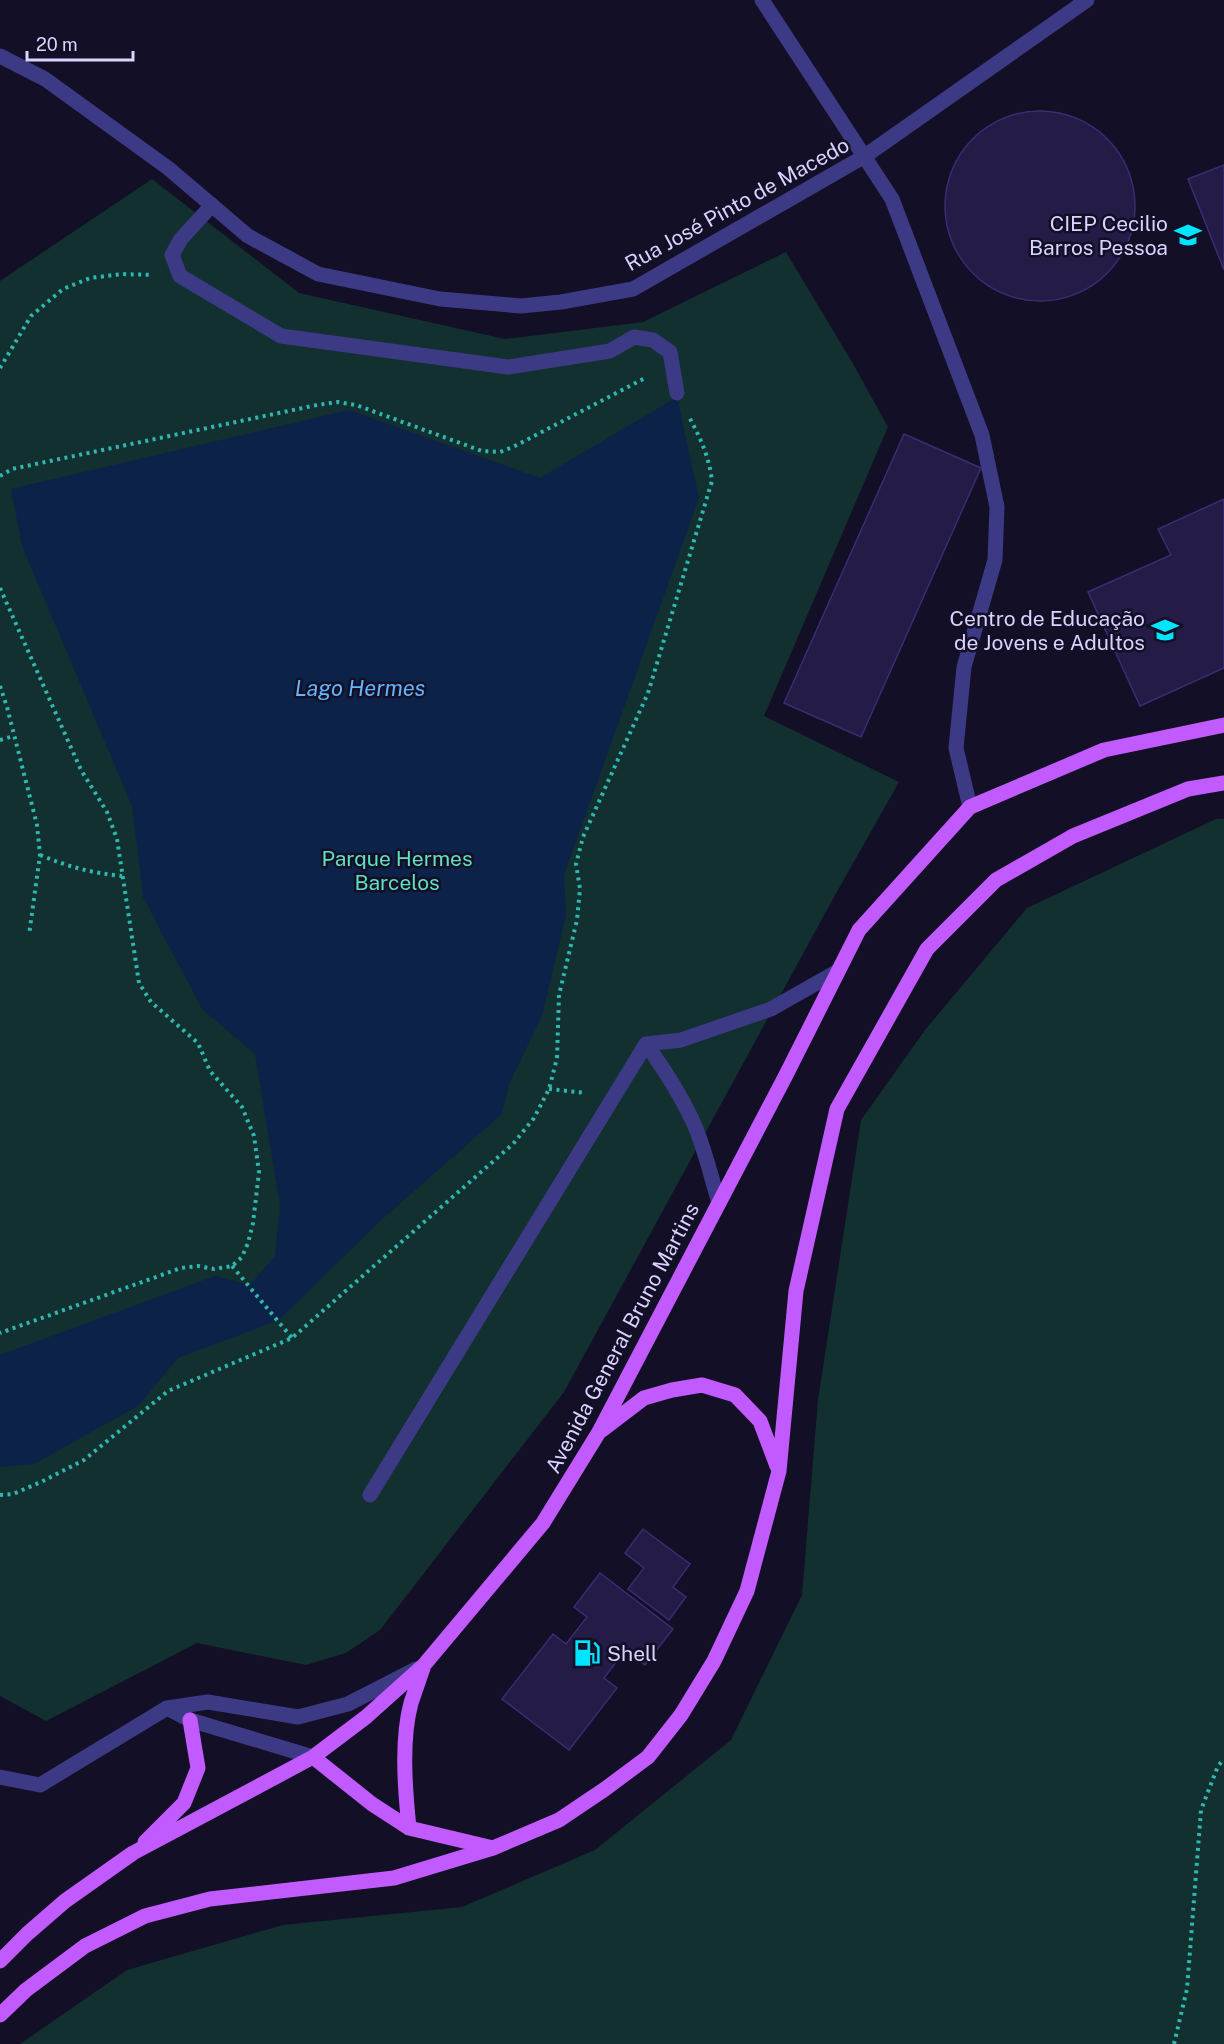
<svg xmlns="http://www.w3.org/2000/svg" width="1224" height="2044" font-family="'Public Sans',sans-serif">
<rect width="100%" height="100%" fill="#130f26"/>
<!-- green -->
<path fill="#12302f" d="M152,179L299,293L505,339L643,322L786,252L852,362L888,427L764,716L899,782L834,897L564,1392L380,1630L346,1653L306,1665L197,1643L46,1721L0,1696V281Z
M1216,819H1224V2044H20L127,1970L283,1925L462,1907L595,1850L731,1740L802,1595L818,1400L861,1120L925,1030L1027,908Z"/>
<!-- water -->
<path fill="#0c2248" d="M677,397L699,498L564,875L566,915L542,1016L509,1084L502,1114L379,1222L279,1320L178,1358L138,1406L34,1464L0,1467V1355L215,1276L250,1285L275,1256L280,1205L255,1054L202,1009L143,897L132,806L22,546L11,489L349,410L540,478Z"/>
<!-- building -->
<path fill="#241b47" stroke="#3b2d73" stroke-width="1.5" d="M945 206a95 95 0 1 1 190 0a95 95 0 1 1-190 0Z
M1224,165V270L1188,179Z
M904,434L981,468L861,737L784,703Z
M1224,499V668L1140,706L1088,592L1171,555L1158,529Z
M643,1529L690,1564L673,1587L686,1597L669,1620L628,1589L644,1568L625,1553Z
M600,1573L673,1629L645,1665L625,1650L604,1678L617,1688L569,1750L502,1699L553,1634L566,1644L587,1617L574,1607Z"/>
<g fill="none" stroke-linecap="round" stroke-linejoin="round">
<!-- path -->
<path stroke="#2fb8b0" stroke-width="4" stroke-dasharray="3 4.5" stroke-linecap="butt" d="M0,368L31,316L63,289L90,278L122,274L153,275
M0,476L12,469L317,405L338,402L356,405L482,451L500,452L513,447L647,377
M0,588L81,770L107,812L117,839L139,983L151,1002L198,1043L210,1071L242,1107L254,1136L259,1172L253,1223L248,1243L242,1257L232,1266L214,1269L198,1266L181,1268L0,1333
M0,686L7,707L37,825L40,855L29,935
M0,740L14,736
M40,855C69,867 92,873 122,876
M549,1089L586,1093
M232,1266L292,1338
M0,1495L13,1494L41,1482L84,1460L168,1391L292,1338L513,1144L534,1118L549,1089L557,1058L559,995L577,920L580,889L576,864L583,837L648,693L712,481C709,456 700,437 688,415
M1174,2044L1187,1989L1201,1810L1218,1766L1224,1759"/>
<!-- service -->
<path stroke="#3d3a85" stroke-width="15" d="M212,205L181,239L172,255L180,276L281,336L508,367L610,351L634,337L653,340L670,352L677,393
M646,1044C664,1069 681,1095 694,1124C705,1149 711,1177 719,1203
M370,1495L646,1044L681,1040L771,1009L838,971"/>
<!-- minor -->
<path stroke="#3d3a85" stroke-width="15" d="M762,0L892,199L982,435L997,507L995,560L964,667L956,748L970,807
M0,56L45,79L168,168L248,236L318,274L440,299L521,306L561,302L633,289L865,156L1087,0
M167,1708L190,1720L313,1757
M0,1777L40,1785L167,1708L208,1702L298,1717L348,1704L416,1669"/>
<!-- primary -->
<path stroke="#c25bff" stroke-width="15" d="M602,1430L644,1398L672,1390L702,1385L735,1395L760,1421L777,1466
M423,1668C419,1680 415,1691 411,1703C401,1740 405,1789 409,1828L493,1848
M313,1757L372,1804L409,1828
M145,1842L184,1803L198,1768L190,1720
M0,1961L27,1934L65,1901L133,1853L313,1757L366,1717L424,1665L543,1523L599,1432L786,1075L859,930L970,807L1104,750L1224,725
M0,2015L26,1990L85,1946L145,1916L210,1899L394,1878L493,1848L559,1820L605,1789L648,1757L681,1715L714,1661L747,1591L779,1471L796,1291L837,1109L927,949L996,880L1073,836L1188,789L1224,783"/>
</g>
<!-- icons -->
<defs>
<symbol id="school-bare" viewBox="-9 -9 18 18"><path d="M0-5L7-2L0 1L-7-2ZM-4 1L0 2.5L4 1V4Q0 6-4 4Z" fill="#00e5ff" stroke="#130f26" stroke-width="2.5" paint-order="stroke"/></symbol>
<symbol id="fuel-bare" viewBox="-9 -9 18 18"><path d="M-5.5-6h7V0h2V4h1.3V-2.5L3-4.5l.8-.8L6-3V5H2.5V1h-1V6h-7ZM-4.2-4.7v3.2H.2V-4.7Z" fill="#00e5ff" stroke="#130f26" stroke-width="2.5" paint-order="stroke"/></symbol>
</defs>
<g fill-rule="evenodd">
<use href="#school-bare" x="1169" y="216" width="38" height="38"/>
<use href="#school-bare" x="1146" y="611" width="38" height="38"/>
<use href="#fuel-bare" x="568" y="1634" width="38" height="38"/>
</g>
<g text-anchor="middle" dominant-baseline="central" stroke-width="5" stroke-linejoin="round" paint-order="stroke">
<!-- street labels -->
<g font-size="21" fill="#d9d4ff" stroke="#130f26">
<text transform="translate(737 204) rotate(-29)">Rua José Pinto de Macedo</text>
<text transform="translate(622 1338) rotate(-62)">Avenida General Bruno Martins</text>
</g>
<!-- poi labels -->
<g font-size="21" fill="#d9d4ff" stroke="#130f26" text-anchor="end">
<text x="1168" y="223">CIEP Cecilio<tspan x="1168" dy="24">Barros Pessoa</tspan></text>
<text x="1145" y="618">Centro de Educação<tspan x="1145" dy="24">de Jovens e Adultos</tspan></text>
<text x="607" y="1653" text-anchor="start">Shell</text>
</g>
<!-- park labels -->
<g font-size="21" fill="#5fe0c0" stroke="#130f26">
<text x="397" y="858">Parque Hermes<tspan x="397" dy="24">Barcelos</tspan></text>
</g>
<!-- water labels -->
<g font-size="22" font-style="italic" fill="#62b6ff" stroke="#130f26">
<text x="360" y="688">Lago Hermes</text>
</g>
</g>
<!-- scale -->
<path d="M27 51v9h106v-9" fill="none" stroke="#d9d4ff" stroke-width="3"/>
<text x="36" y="51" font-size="18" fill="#d9d4ff" stroke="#130f26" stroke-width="4.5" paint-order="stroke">20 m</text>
</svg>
